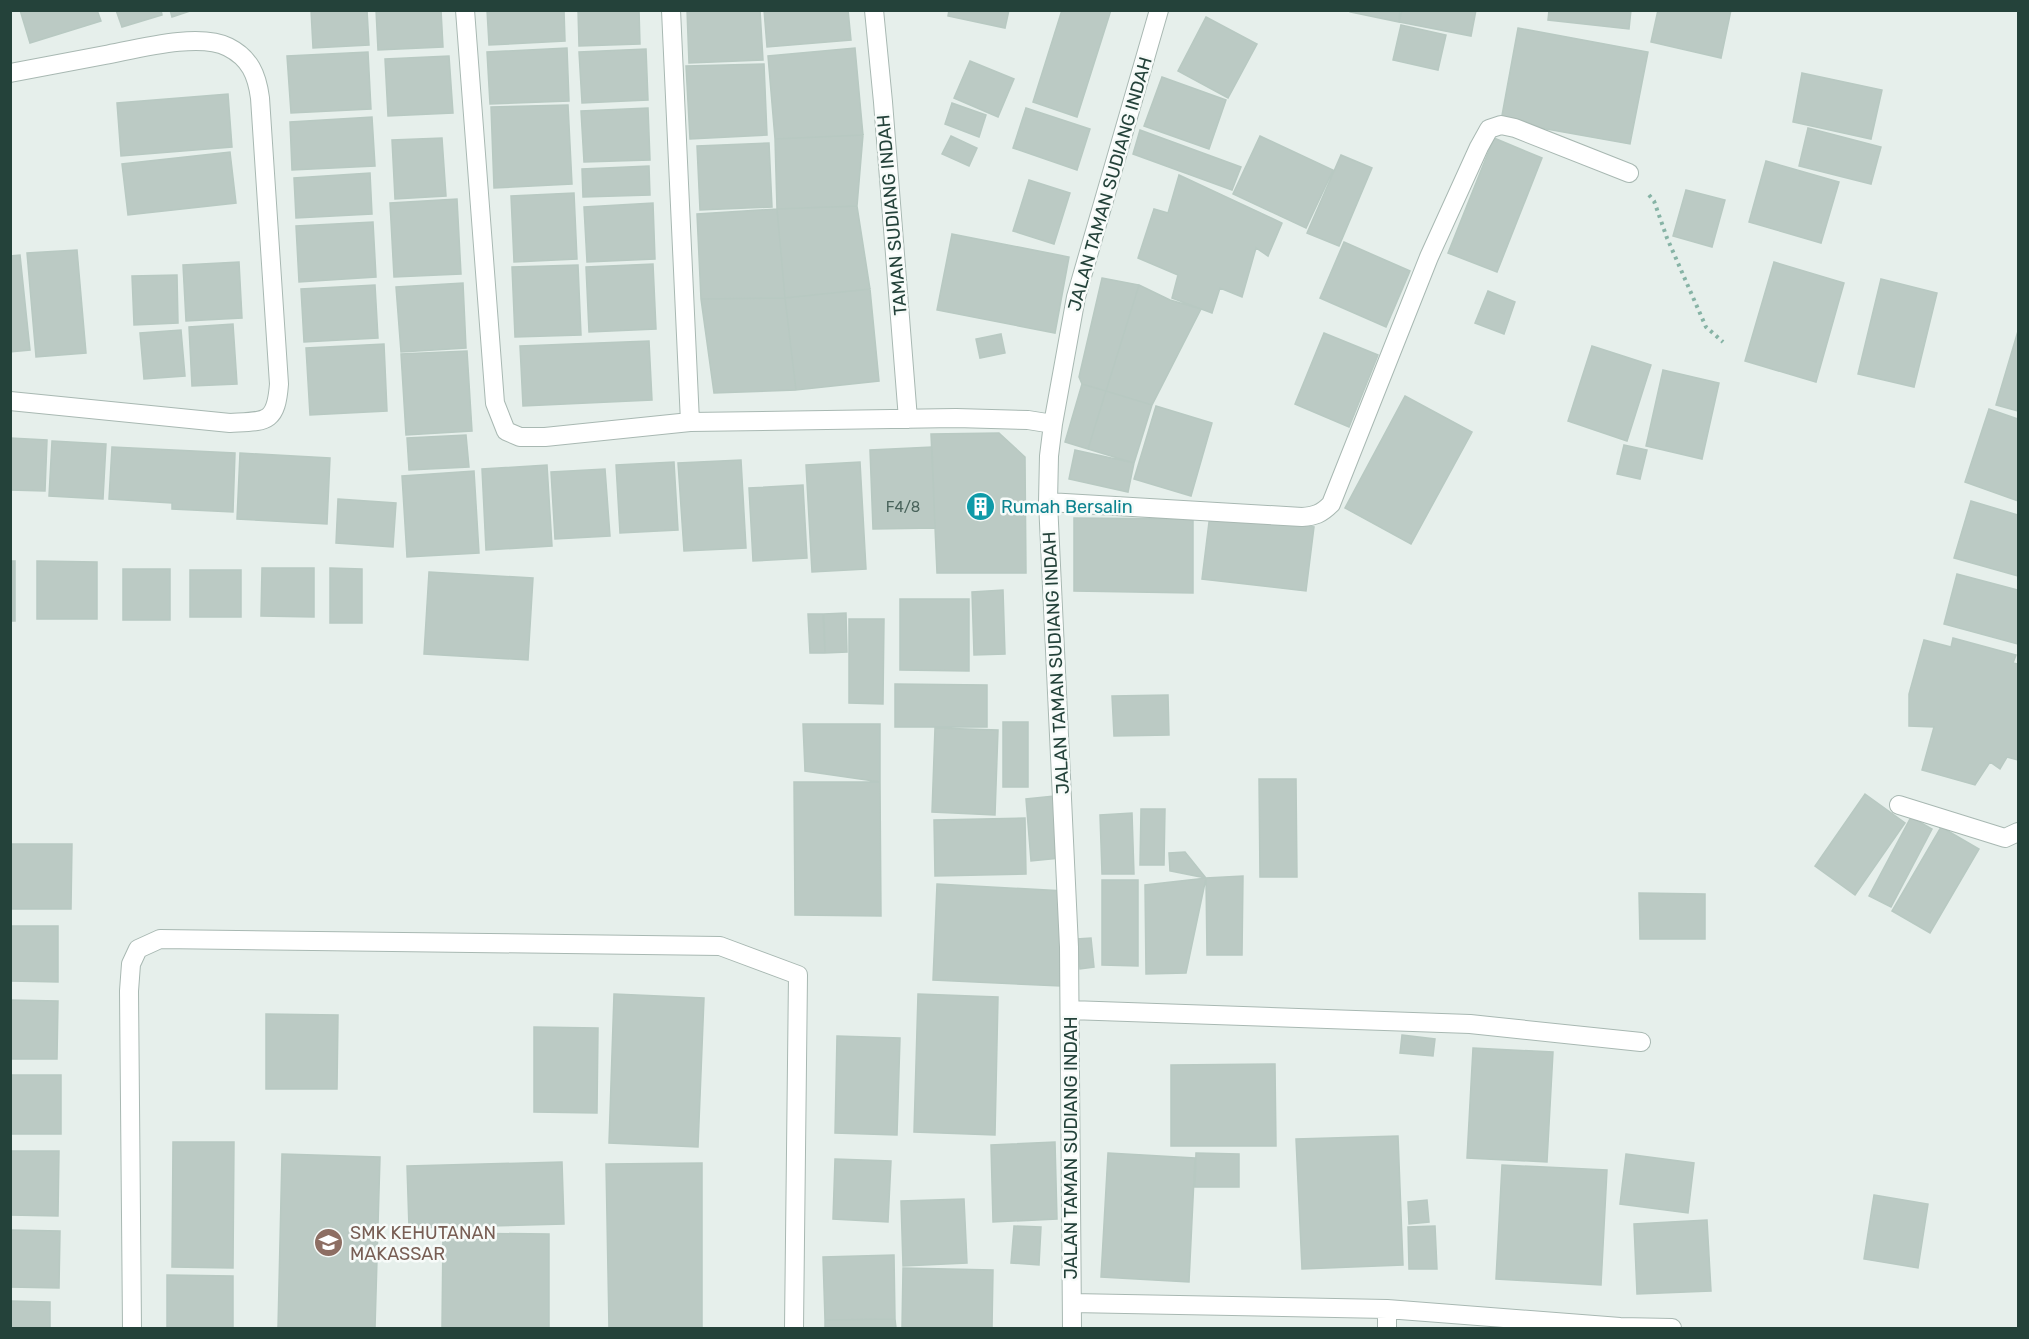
<svg xmlns="http://www.w3.org/2000/svg" width="2029" height="1339" font-family="Rubik,sans-serif">
<rect width="100%" height="100%" fill="#e6efeb"/>
<!-- building -->
<path fill="#bbcac4" stroke="#b8c9c2" stroke-width="1.5" d="M20,10H97L101,21L30,43Z
M116,10H161L162,15L122,27Z
M170,10H193L172,17Z
M311,10H367L369,45L313,48Z
M376,10H441L443,47L378,50Z
M487,10H564L565,41L489,45Z
M578,10H639L640,44L579,46Z
M687,10H760L763,60L689,63Z
M764,10H848L851,40L767,47Z
M949,10H1009L1005,28L948,16Z
M1062,10H1111L1077,117L1033,102Z
M1350,10H1400L1399,22L1350,12Z
M1402,10H1476L1471,36L1399,22Z
M1549,10H1631L1629,29L1548,20Z
M1658,10H1731L1721,58L1651,42Z
M1206,17L1257,44L1228,98L1178,71Z
M1401,25L1446,35L1438,70L1393,60Z
M1518,28L1648,52L1630,144L1501,121Z
M567,48L569,101L490,104L487,52Z
M855,48L863,135L775,139L768,56Z
M646,49L648,100L582,103L579,52Z
M368,52L371,109L291,113L287,56Z
M449,56L453,113L388,116L385,59Z
M970,61L1014,79L998,117L954,98Z
M764,64L767,135L690,139L686,66Z
M1802,73L1882,90L1871,139L1793,122Z
M1162,77L1226,100L1209,149L1144,126Z
M228,94L232,147L121,156L117,103Z
M952,103L986,115L979,137L945,124Z
M568,105L572,184L494,188L491,107Z
M648,108L650,160L584,162L581,111Z
M1026,108L1090,129L1077,170L1013,148Z
M372,117L375,166L292,170L290,122Z
M1808,128L1881,147L1871,184L1799,166Z
M1140,130L1241,167L1232,190L1133,154Z
M863,135L857,206L777,209L775,139Z
M951,136L977,148L969,166L942,154Z
M1260,136L1333,170L1306,228L1233,194Z
M442,138L446,196L395,199L392,140Z
M1494,138L1542,158L1497,272L1448,253Z
M769,143L772,207L700,210L697,146Z
M230,152L236,203L128,215L122,164Z
M1341,155L1372,168L1339,246L1307,233Z
M1766,161L1839,182L1821,243L1749,222Z
M649,166L650,195L583,197L582,169Z
M370,173L372,214L296,218L294,178Z
M1179,175L1282,223L1268,256L1256,248L1242,297L1220,288L1212,313L1172,298L1178,275L1138,258L1154,209L1168,213Z
M1029,180L1070,193L1054,244L1013,231Z
M1686,190L1725,200L1712,247L1673,236Z
M574,193L577,259L514,262L511,196Z
M457,199L461,274L394,277L390,203Z
M653,203L655,259L587,262L584,207Z
M857,206L870,289L785,298L777,209Z
M777,209L785,298L701,299L697,214Z
M373,222L376,277L299,282L296,226Z
M952,234L1069,257L1055,333L937,310Z
M1344,242L1410,271L1386,327L1320,298Z
M77,250L86,353L36,357L27,253Z
M20,255L30,350L10,352V256Z
M239,262L242,318L186,321L183,265Z
M1774,262L1844,283L1816,382L1745,361Z
M653,264L656,329L589,332L586,267Z
M578,265L581,335L515,337L512,267Z
M177,275L178,323L134,325L132,276Z
M1102,278L1139,285L1106,391L1082,384L1079,377Z
M1881,279L1937,293L1914,387L1858,374Z
M463,283L466,348L401,352L396,287Z
M375,285L378,338L304,342L301,289Z
M1139,285L1170,300L1201,309L1152,405L1106,391Z
M870,289L879,381L796,390L785,298Z
M1488,291L1515,302L1504,334L1475,323Z
M785,298L796,390L714,393L701,299Z
M233,324L237,384L192,386L189,327Z
M181,330L185,376L144,379L140,333Z
M2018,331V411L1996,405Z
M1324,333L1378,355L1349,427L1295,404Z
M1001,334L1005,353L980,358L976,339Z
M649,341L652,400L523,406L520,346Z
M384,344L387,411L310,415L306,348Z
M1592,346L1651,365L1627,441L1568,421Z
M467,351L472,431L406,435L401,354Z
M1663,370L1719,383L1702,459L1646,446Z
M1082,384L1106,391L1088,449L1065,442Z
M1106,391L1152,405L1134,463L1088,449Z
M1405,396L1472,432L1411,544L1345,508Z
M1156,406L1212,423L1191,496L1134,479Z
M1989,409L2018,419V501L1965,482Z
M999,433L1025,457L1026,573H937L931,434Z
M466,435L469,467L409,470L407,438Z
M10,438L47,440L45,491L10,490Z
M52,441L106,444L103,499L49,496Z
M1624,445L1647,450L1640,479L1617,474Z
M112,447L235,453L233,512L172,509V503L109,499Z
M932,447L935,528L873,529L870,450Z
M1075,450L1134,463L1128,492L1069,479Z
M240,453L330,458L327,524L237,519Z
M741,460L746,548L684,551L678,463Z
M674,462L678,530L620,533L616,465Z
M860,462L866,569L812,572L806,465Z
M547,465L552,546L486,550L482,469Z
M605,469L610,536L555,539L551,472Z
M474,471L479,553L407,557L402,476Z
M803,485L807,558L753,561L749,488Z
M338,499L396,503L393,547L336,543Z
M1971,501L2018,515V576L1954,558Z
M1210,514L1314,527L1306,591L1202,579Z
M1074,518L1193,519V593L1074,591Z
M10,561H15V621H10Z
M37,561L97,562V619H37Z
M262,568H314V617L261,616Z
M330,568L362,569V623H330Z
M123,569H170V620H123Z
M190,570H241V617H190Z
M429,572L533,578L528,660L424,654Z
M1957,574L2018,590V644L1944,624Z
M1003,590L1005,654L974,655L972,592Z
M900,599H969V671L900,670Z
M846,613L847,652L825,653L824,614Z
M808,614H823L825,653H810Z
M849,619H884L883,704L849,703Z
M1953,638L2016,655L2013,663L2018,664V760L2007,757L2000,769L1990,762L1975,785L1922,770L1934,727L1909,726V694L1924,640L1951,647Z
M895,684L987,685V727H895Z
M1168,695L1169,735L1114,736L1112,696Z
M1003,722H1028V787H1003Z
M803,724H880V782L805,771Z
M935,728L998,730L995,815L932,812Z
M1259,779H1296L1297,877H1260Z
M794,782H880L881,916L795,915Z
M1865,794L1905,823L1855,895L1815,866Z
M1054,796L1060,858L1031,861L1026,799Z
M1141,809H1165L1164,865H1140Z
M1132,813L1134,874H1102L1100,815Z
M1911,817L1932,829L1891,907L1869,896Z
M1025,818L1026,874L935,876L934,820Z
M1941,827L1979,849L1930,933L1892,911Z
M10,844H72L71,909H10Z
M1185,852L1206,878L1170,871L1169,853Z
M1243,876L1242,955H1207L1206,878Z
M1206,878L1186,973L1146,974L1145,885Z
M1102,880H1138V966L1102,965Z
M937,884L1065,891L1061,986L933,980Z
M1639,893L1705,894V939H1640Z
M10,926H58V982L10,981Z
M1091,938L1094,967L1080,969L1077,939Z
M614,994L704,998L698,1147L609,1143Z
M918,994L998,997L995,1135L914,1132Z
M10,1000L58,1001L57,1059H10Z
M266,1014L338,1015L337,1089H266Z
M534,1027L598,1028L597,1113L534,1112Z
M1402,1035L1435,1039L1433,1056L1400,1053Z
M837,1036L900,1038L897,1135L835,1133Z
M1473,1048L1553,1052L1547,1162L1467,1158Z
M1275,1064L1276,1146H1171V1065Z
M10,1075H61V1134H10Z
M1398,1136L1403,1265L1302,1269L1296,1139Z
M173,1142H234L233,1268L172,1267Z
M1055,1142L1057,1219L993,1222L991,1145Z
M10,1151H59L58,1216L10,1215Z
M1108,1153L1195,1158L1189,1282L1101,1277Z
M1196,1153L1239,1154V1187H1195Z
M282,1154L380,1157L375,1328H278Z
M1626,1154L1694,1163L1688,1213L1620,1204Z
M835,1159L891,1161L888,1222L833,1219Z
M562,1162L564,1224L409,1228L407,1166Z
M702,1163V1328H609L606,1164Z
M1502,1165L1607,1170L1601,1285L1496,1279Z
M1874,1195L1928,1204L1918,1268L1864,1259Z
M964,1199L967,1263L903,1266L901,1201Z
M1427,1200L1429,1222L1409,1224L1408,1202Z
M1707,1220L1711,1291L1637,1294L1634,1224Z
M1014,1226L1041,1227L1039,1265L1011,1263Z
M1435,1226L1437,1269H1409L1408,1227Z
M10,1230L60,1231L59,1288L10,1287Z
M443,1233L549,1234V1328H442Z
M894,1255L895,1319L825,1320L823,1257Z
M903,1268L993,1270L992,1328H902Z
M167,1275L233,1276V1328H167Z
M10,1301L50,1302V1328H10Z
M895,1319L896,1328H825V1320Z"/>
<g fill="none" stroke-linecap="round" stroke-linejoin="round">
<defs>
<path id="minor" d="M465,10L495,403L506,431L520,437H545L690,422L956,418L1028,420L1053,424
M671,10L690,422
M874,10L883,102L908,419
M10,73C42,67 74,61 105,55C137,49 199,32 228,47C250,58 257,75 260,98L279,384C276,424 266,421 230,423L10,401
M1048,502L1302,517C1315,516 1321,514 1331,504L1429,257L1479,147L1489,129L1501,125L1515,128L1629,173
M1899,805L2005,838L2018,832
M1070,1010L1470,1024L1641,1042
M1072,1303L1387,1309L1620,1327L1672,1328
M132,1328L129,991L131,964L138,949L160,939L720,946L798,975L794,1328
M1072,1328L1069,947L1048,502L1049,456L1053,424L1076,297L1159,10
M1387,1328V1309"/>
</defs>
<!-- minor casing -->
<use href="#minor" stroke="#a8b8b2" stroke-width="20"/>
<!-- path -->
<path stroke="#86b3a5" stroke-width="4" stroke-dasharray="3 4.5" stroke-linecap="butt" d="M1649,195L1654,201L1667,238L1706,327L1723,342"/>
<!-- minor -->
<use href="#minor" stroke="#fff" stroke-width="18"/>
</g>
<!-- icons -->
<defs>
<symbol id="building-disc" viewBox="-11 -11 22 22"><circle r="9.5" fill="#0f9aa8" stroke="#f7fbf9"/><path d="M-4-6H4V6H1V3H-1V6H-4ZM-2.5-4.3h1.7v1.8h-1.7ZM.8-4.3h1.7v1.8H.8ZM-2.5-1h1.7V.8h-1.7ZM.8-1h1.7V.8H.8Z" fill="#fff"/></symbol>
<symbol id="school-disc" viewBox="-11 -11 22 22"><circle r="9.5" fill="#8d6e63" stroke="#f7fbf9"/><path d="M0-5L7-2L0 1L-7-2ZM-4 1L0 2.5L4 1V4Q0 6-4 4Z" fill="#fff"/></symbol>
</defs>
<g fill-rule="evenodd">
<use href="#building-disc" x="964" y="490" width="33" height="33"/>
<use href="#school-disc" x="312" y="1226" width="33" height="33"/>
</g>
<g text-anchor="middle" dominant-baseline="central" stroke-width="5" stroke-linejoin="round" paint-order="stroke">
<!-- number labels -->
<g font-size="15" fill="#4a645c">
<text x="903" y="507">F4/8</text>
</g>
<!-- street labels -->
<g font-size="18" fill="#24423a" stroke="#f7fbf9">
<text transform="translate(1110 184) rotate(-74)">JALAN TAMAN SUDIANG INDAH</text>
<text transform="translate(892 215) rotate(-95)">TAMAN SUDIANG INDAH</text>
<text transform="translate(1056 663) rotate(-93)">JALAN TAMAN SUDIANG INDAH</text>
<text transform="translate(1071 1148) rotate(-90)">JALAN TAMAN SUDIANG INDAH</text>
</g>
<!-- culture labels -->
<g font-size="18" fill="#0d838f" stroke="#f7fbf9" text-anchor="start">
<text x="1001" y="507">Rumah Bersalin</text>
</g>
<!-- education labels -->
<g font-size="18" fill="#785e54" stroke="#f7fbf9" text-anchor="start">
<text x="350" y="1233">SMK KEHUTANAN<tspan x="350" dy="21">MAKASSAR</tspan></text>
</g>
</g>
<!-- border -->
<rect width="2029" height="1339" fill="none" stroke="#24423a" stroke-width="24"/>
</svg>
